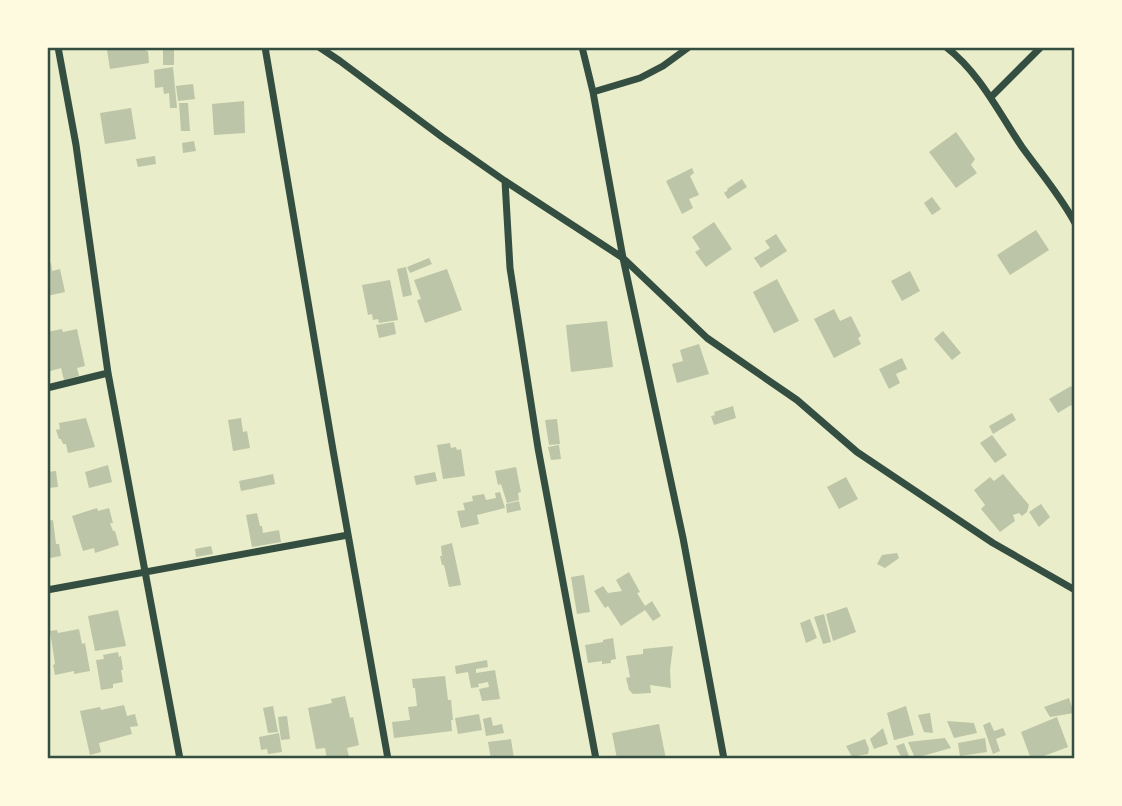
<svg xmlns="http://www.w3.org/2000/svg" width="1122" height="806" font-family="'Crimson Pro',serif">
<rect width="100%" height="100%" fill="#e9edc9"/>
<!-- building -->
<path fill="#bcc5a7" d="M110,47H146V51H148L149,63L110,69L107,50H110Z
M163,47H174V65H163Z
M173,67L177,108H170L169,93L164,94L163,87L155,88L154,70Z
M193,84L195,99L178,101L176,86Z
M244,101L245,133L214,135L212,104Z
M179,103H188L190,131H181Z
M131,108L136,139L105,144L100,113Z
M956,132L975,159L971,165L977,173L956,188L929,152Z
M194,141L196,151L183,153L182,143Z
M155,156L156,164L138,167L136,159Z
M692,168L694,173L690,176L699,195L689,199L693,208L682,214L666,181Z
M742,179L747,187L728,199L724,193L728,190L727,189Z
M932,197L941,209L932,215L924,203Z
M714,222L732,249L706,267L695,252L700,249L692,237Z
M1036,230L1049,250L1010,275L997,255Z
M776,234L787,251L761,268L754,258L770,248L765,241Z
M429,258L432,264L410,273L407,267Z
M51,263L52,271L60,269L65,292L47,296V264Z
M406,267L412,295L403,297L397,269Z
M447,269L462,310L425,323L417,300L421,299L414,280Z
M910,271L920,291L902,301L891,281Z
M777,279L799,321L774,333L753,292Z
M390,280L398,320L379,323L378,319L373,320L372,314L368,315L362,285Z
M834,309L840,321L851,316L861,336L858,338L861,344L834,358L814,319Z
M607,321L613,367L571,372L566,325Z
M394,322L396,334L379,338L376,325Z
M62,329L63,332L77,329L85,366L77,368L79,376L64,380L61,368L47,372V332Z
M943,331L961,353L952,360L934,339Z
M699,344L709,374L677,383L672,364L683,361L680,350Z
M902,358L907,369L896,374L900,383L889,389L879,369Z
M1071,386L1075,392V411L1071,405L1058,413L1049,399Z
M733,406L736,418L714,425L711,416L715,415L714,412Z
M1012,413L1016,420L993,434L989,426Z
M86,418L95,447L68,453L66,444H63L61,439H59L56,430L60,429L59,423Z
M241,418L243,432L247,431L250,448L233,451L228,420Z
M557,419L560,444L549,445L545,420Z
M992,435L1007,455L995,463L980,443Z
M450,443L451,448L456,447L457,450L461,449L465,476L443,479L437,445Z
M559,445L561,459L551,460L548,447Z
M108,465L112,482L89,488L85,472Z
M516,467L521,492L518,493L519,500L507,503L501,484L498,485L495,471Z
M56,471L58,487L49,488L47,472Z
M435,472L437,481L416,485L414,476Z
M273,474L275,484L241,491L239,481Z
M1003,474L1029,505L1027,512L1022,516L1019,513L1013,515L1015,521L1000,532L981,509L985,505L974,490L990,477L994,481Z
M846,477L858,499L839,509L827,487Z
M500,492L505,508L477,515L479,524L461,528L457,511L465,510L463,503L473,501L472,496L484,494L486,500L496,498L495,493Z
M519,501L521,510L507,513L506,504Z
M1041,504L1050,517L1039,527L1029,512Z
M97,508L98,511L109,508L113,523H110L113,531H115L119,545L95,553L94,548L83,551L72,516Z
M257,513L260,526H262L263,533L279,530L281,542L252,547L246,515Z
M53,520L56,544H59L61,556L50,558V560L47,561V521Z
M452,543L461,585L449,587L444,565H442L440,556H442L441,546Z
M211,546L213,554L196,557L195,549Z
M897,553L899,558L885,568L877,564L882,555Z
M629,572L640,592L637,593L645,606L652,601L661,616L653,621L645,610L621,626L608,606L605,608L594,591L603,586L608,593L622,591L616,580Z
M584,575L590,612L577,614L571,577Z
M847,607L856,632L833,641L826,614Z
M118,610L126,646L95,651L88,616Z
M824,614L831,642L823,644L814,617Z
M810,619L817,638L806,643L800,623Z
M79,629L82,644L85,643L90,671L74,674V671L55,675L53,665L55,664L50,631L57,630L58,633Z
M613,638L616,659L611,660V663L602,664V661L588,663L585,645L603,642V640Z
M673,646L670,670L671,688L650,685L651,693L633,694L629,690L626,678L630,677L626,656L643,654V649Z
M118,652L119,657L121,656L123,670H121L123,682L113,684V688L101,690L96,660L104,659L103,655Z
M487,660L488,667L476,669V673L495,670L500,699L482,701L479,689L489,687L488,682L478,684L479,687L471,688L468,672L456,674L455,666Z
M445,676L448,700H451L453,720H451L452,731L394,738L392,722L410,720L408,707L417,706L415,688H413L412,679Z
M345,696L350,718L353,717L359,745L347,748L349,757L327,759L325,748L316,749L308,708L332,703L331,699Z
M1069,698L1074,713L1050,717L1044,707Z
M124,705L127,716L135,714L138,726L130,727L132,734L99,743L101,752L90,755L80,711L100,707L101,710Z
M273,706L278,732L268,733L263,708Z
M906,706L914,735L894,740L887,713Z
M930,713L933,733L924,732L918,715Z
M479,714L482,730L458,734L455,718Z
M287,716L290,739L281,740L278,717Z
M491,717L493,726L502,724L504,733L486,736L483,719Z
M1057,717L1068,747L1036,759H1031L1021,732Z
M947,721L974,723L977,733L954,738Z
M990,722L994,731L1003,728L1006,735L996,739L1000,751L993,754L983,725Z
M659,724L666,759H617L612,733Z
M883,728L888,744L874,749L870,739Z
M279,733L282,752L268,754L267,749L261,750L259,737Z
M945,738L951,748L915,758L908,742Z
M985,738L987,752L960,756L958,743Z
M511,739L514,759H491L488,742Z
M865,739L869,749L868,754L852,757L846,746Z
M904,743L910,759H902L896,746Z"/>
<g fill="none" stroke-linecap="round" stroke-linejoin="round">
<!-- minor -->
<path stroke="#344e41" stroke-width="7" d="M58,47L76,145L108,373L180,759
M265,47L333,450L388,759
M319,47L340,61L442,137L505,181L623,258L707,338L797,400L857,452L993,543L1075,590
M582,47L593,92L623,258L683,538L724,759
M946,47C980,73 999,113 1022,147C1040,172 1060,195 1075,223
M593,92L640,78L663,66L689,47
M991,97L1041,47
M505,181L510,268L538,448L596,759
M47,388L108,373
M47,590L348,535"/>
</g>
<!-- border -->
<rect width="1122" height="806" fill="none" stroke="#fefae0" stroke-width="98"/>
<rect x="49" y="49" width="1024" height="708" fill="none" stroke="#344e41" stroke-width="2.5"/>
</svg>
